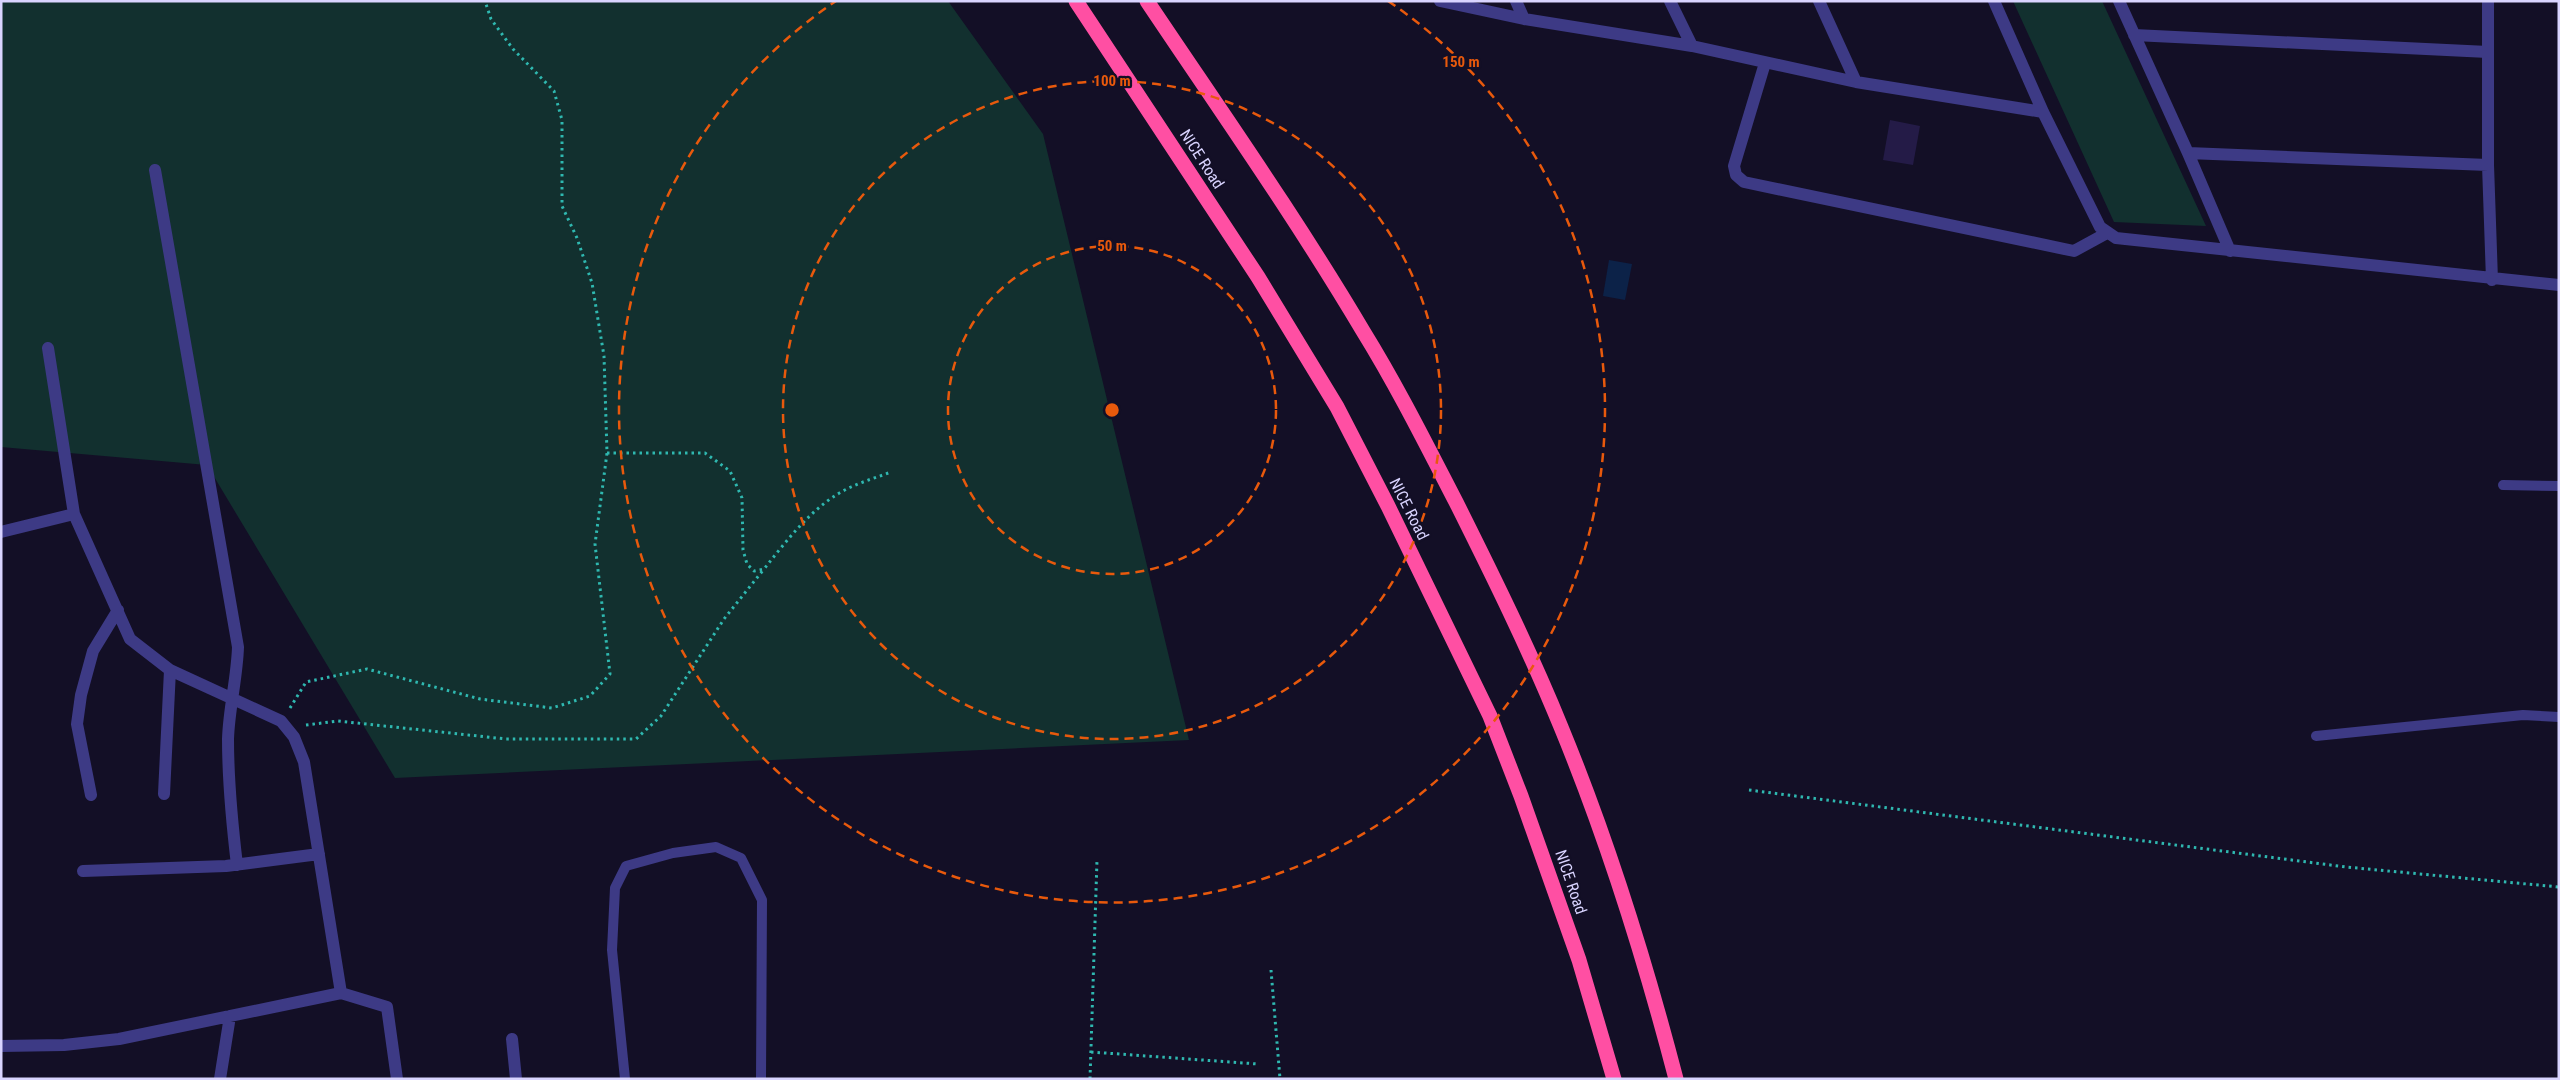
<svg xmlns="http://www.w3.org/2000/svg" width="2560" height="1080" font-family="'Roboto Condensed',sans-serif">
<rect width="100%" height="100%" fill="#130f26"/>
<!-- green -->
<path fill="#12302f" d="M1,1H948L1043,134L1189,740L395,778L207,465L1,447Z
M2013,1H2102L2206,226L2114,222Z"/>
<!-- water -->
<path fill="#0c2248" d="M1609,260L1632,264L1625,300L1603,296Z"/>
<!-- building -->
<path fill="#241b47" d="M1890,120L1920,126L1913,165L1883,160Z"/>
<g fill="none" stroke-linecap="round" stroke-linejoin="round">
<!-- path -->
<path stroke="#2fb8b0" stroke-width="3" stroke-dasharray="2.5 4" stroke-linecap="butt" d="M607,453H705L730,471L742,498L743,550L747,564L754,571L764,569C788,539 815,503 851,487C864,481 878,477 891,472
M290,708L306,682L367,669L480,699L552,708L590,696L610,674L595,544L607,453L604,356L592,283L577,238L562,206V120L554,91L513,49L491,19L485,1
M306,725L338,721L506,739H636L661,716L724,619L764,569
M1749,790L2346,867L2559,887
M1271,970L1280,1079
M1091,1052L1258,1064
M1090,1079L1097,860"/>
<!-- service -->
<path stroke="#3d3a85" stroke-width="10" d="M2503,485L2559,486
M2316,736L2523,715L2559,717
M625,1079L612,950L615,888L626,866L673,853L716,847L741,858L762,900L761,1079"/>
<!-- minor -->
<path stroke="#3d3a85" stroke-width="12" d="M1440,1L1524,19L1692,46L1856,82L2043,112
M1516,1L1524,19
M1670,1L1692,46
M1819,1L1856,82
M1994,1L2043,112L2100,227L2116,238L2559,285
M2119,1L2188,153L2230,251
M2488,1V165L2492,280
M2134,35L2488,52
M1765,63L1734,166L1736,175L1744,182L2074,251L2107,233
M2188,153L2488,165
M155,170L238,647C237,678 229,708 228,739C228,781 232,823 237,865
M48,348L74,514L130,639L170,670L281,721L294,737L304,762L341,993
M1,532L74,514
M164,794L170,670
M91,795L77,724L81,695L93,651L118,610
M83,871L226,866L319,854
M512,1039L516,1079
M1,1046L64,1045L119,1039L341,993L387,1007L397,1079
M220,1079L230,1016"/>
<!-- motorway -->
<path stroke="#ff4fa3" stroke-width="15" d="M1076,1L1258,277L1337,407L1388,506L1490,716L1521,796L1579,960L1614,1079
M1147,1C1220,110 1296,218 1363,331C1397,386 1426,444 1456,502C1493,576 1530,651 1561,727C1608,841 1645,960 1676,1079"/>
</g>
<!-- distance rings -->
<g fill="none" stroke="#e8590c" stroke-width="2.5" stroke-dasharray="9 6">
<circle cx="1112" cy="410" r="164"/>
<circle cx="1112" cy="410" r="329"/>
<path d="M1388 1A493 493 0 1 1 836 1"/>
</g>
<g text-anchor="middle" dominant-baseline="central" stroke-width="4.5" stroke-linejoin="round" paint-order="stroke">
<!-- street labels -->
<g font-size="16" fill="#d9d4ff" stroke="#130f26">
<text transform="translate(1202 159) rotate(57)">NICE Road</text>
<text transform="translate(1409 509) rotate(63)">NICE Road</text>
<text transform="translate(1571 882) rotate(71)">NICE Road</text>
</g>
</g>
<circle cx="1112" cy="410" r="8" fill="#e8590c" stroke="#130f26" stroke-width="2.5"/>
<g font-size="15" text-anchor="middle" font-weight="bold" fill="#e8590c" stroke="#130f26" stroke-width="4.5" stroke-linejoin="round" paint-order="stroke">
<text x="1461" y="67">150 m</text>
<text x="1112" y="86">100 m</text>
<text x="1112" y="251">50 m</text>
</g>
<!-- border -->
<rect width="2560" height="1080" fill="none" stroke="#d9d4ff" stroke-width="5"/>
</svg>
